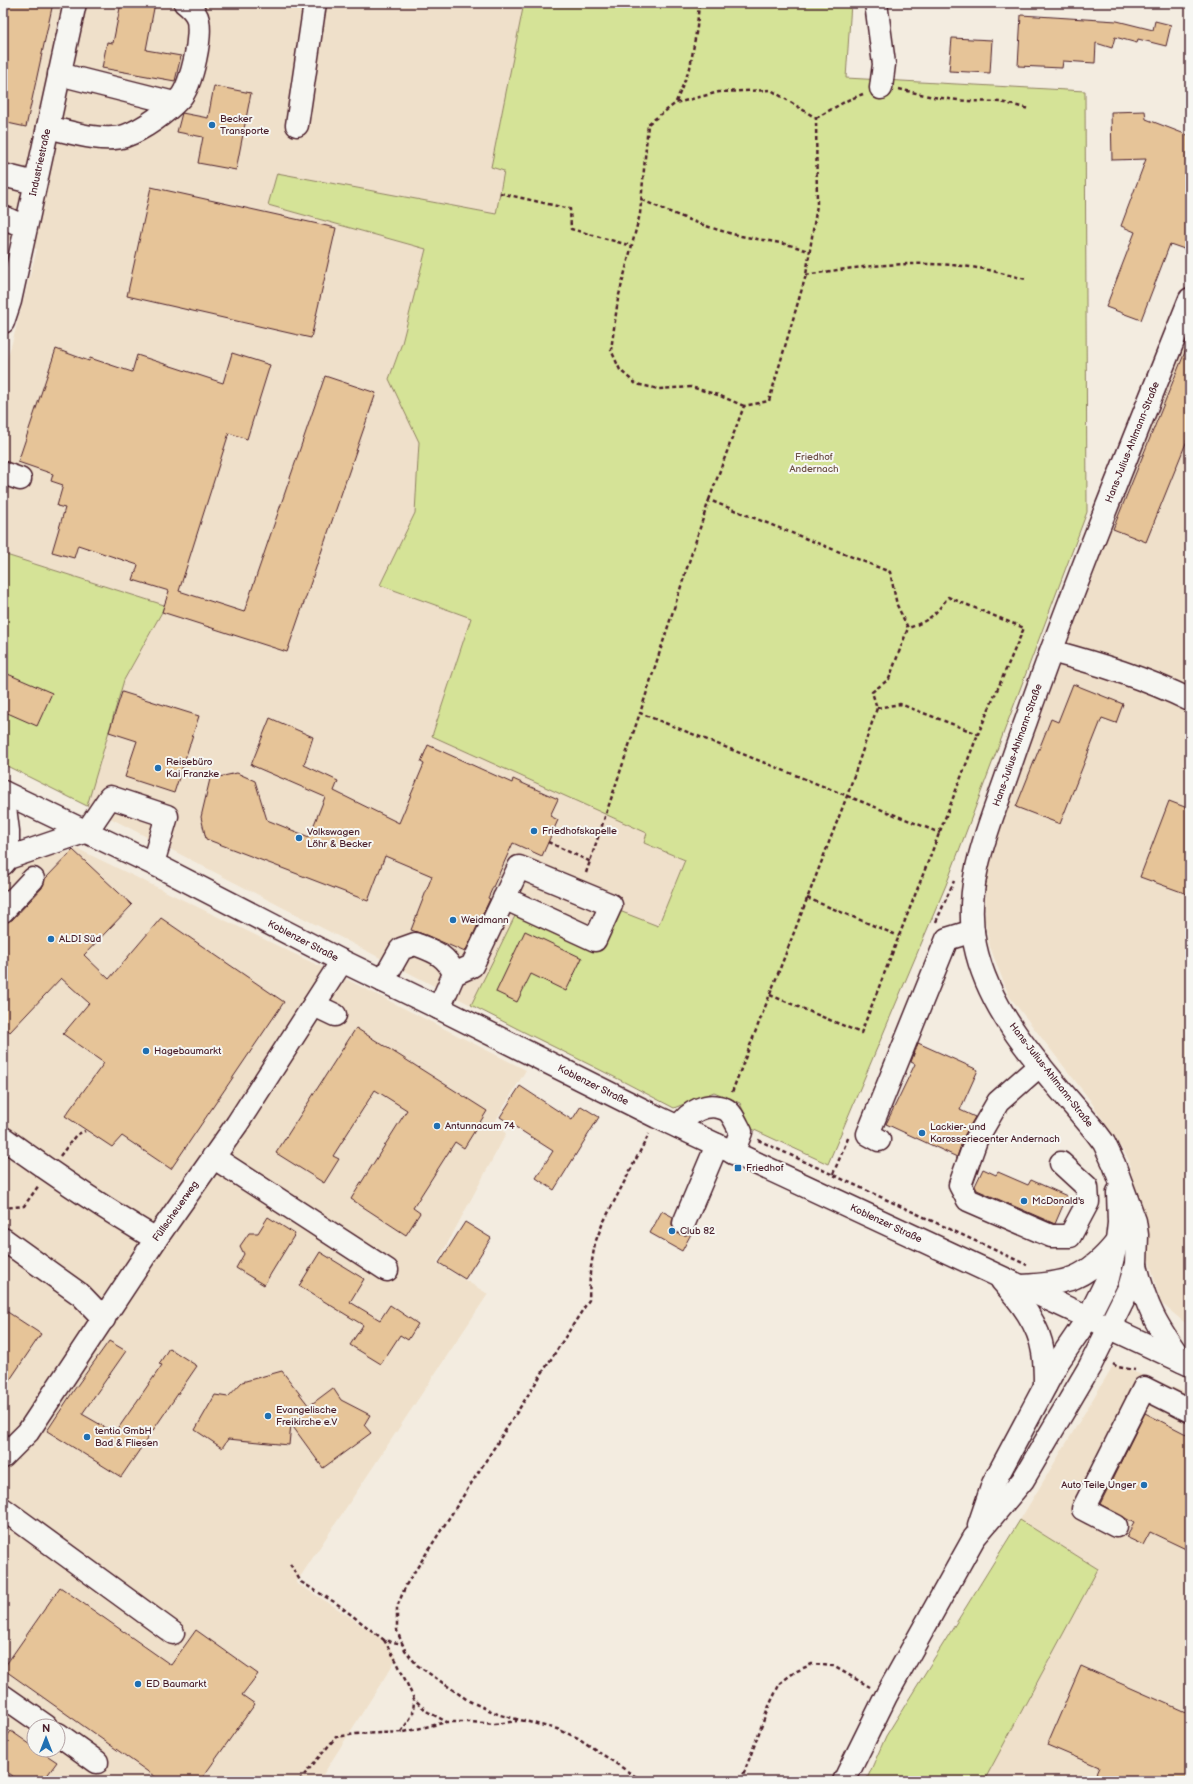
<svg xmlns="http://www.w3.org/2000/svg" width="1193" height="1784" font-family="'Balsamiq Sans',sans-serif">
<rect width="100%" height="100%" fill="#f3ece0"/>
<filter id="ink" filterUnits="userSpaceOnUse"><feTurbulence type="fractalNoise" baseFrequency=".025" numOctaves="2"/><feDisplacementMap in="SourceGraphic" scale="8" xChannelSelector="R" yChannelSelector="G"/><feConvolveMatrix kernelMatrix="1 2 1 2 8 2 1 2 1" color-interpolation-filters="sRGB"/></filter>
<g filter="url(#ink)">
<!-- built -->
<path fill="#efe0ca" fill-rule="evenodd" d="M3,3H524L491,167L504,170L496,214L277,173L268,205L426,249L402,343L389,378L419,442L415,513L380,585L471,618L432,736L648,833L644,843L685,860L658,926L601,948L516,914L471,1005L87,806L124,680L162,612L164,605L3,554V371L12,343L37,249L3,239Z
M3,250L7,263L3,284Z
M1190,331V1327L1161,1303L1146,1249L1129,1160L1090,1100L1009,996L990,947L985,921L986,882L992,848L1095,569Z
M78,849L342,977L526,1070L496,1120L506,1134L437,1263L488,1294L296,1583L332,1605L388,1643L397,1658L319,1781H3V1470L30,1438L3,1463V879L16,865ZM34,1726H58V1750H34Z
M1114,1364L1190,1394V1781H984L1098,1569L1020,1520Z"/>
<!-- green -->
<path fill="#d5e397" stroke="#908161" d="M524,3H851L846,78L1085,91L1087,512L946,885L828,1164L750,1128L740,1103L714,1092L674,1108C607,1072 538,1040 471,1005L516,914L601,948L617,910L658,926L685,860L644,843L647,833L432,736L471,618L380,585L415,513L419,442L389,379L402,343L426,249L268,205L277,173L496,214L504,171L491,167Z
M3,554L164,605L162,612L124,680L87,806L3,764Z
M1020,1520L1098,1569L984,1781H866L886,1736Z"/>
<!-- building -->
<path fill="#e6c498" stroke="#4a1f2b" d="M3,3H53L26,127L3,122Z
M121,3H155L146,50L181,56L175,81L102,68L107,42L113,43Z
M1021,15L1117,21L1153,30L1155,21L1171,25L1166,46L1138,39L1137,43L1115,37L1112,48L1096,43L1095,63L1063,61L1062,68L1018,66Z
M952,38L992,40L990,73L949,71Z
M214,86L251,93L236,170L198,163L203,137L177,132L182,113L208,118Z
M1145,111L1146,119L1190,136V251L1170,244L1141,320L1106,307L1135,232L1121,226L1146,159L1112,160L1111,112Z
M151,187L336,228L311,338L127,296Z
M1189,342L1190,433L1146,542L1113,529Z
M56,349L89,361L90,358L132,372L137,355L223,383L232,353L270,365L247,439L229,433L179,591L244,612L325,376L376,393L287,652L162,612L169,591L133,580L138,565L78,545L74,558L52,552L65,508L57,506L63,485L51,481L53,474L18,462Z
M3,672L52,693L37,726L3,711Z
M1073,684L1123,704L1116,723L1102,718L1060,824L1016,807L1051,719L1058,722Z
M122,692L199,716L174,793L125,777L137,741L109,732Z
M270,718L313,737L304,765L338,781L334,791L399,823L424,764L421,762L428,745L512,783L513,779L558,799L550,816L558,820L542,856L513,843L488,898L490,899L465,952L426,935L411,930L432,876L385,856L368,901L206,839L201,817L210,779L237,773L255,781L267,820L309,837L325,797L251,765Z
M1169,801L1190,809V895L1140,877Z
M73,850L132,905L84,955L109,979L161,918L284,1002L171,1169L122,1136L112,1147L65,1116L104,1063L63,1034L89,1003L61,978L10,1032L3,1026V923L12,920L42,888L45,879Z
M525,931L582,958L566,991L531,974L517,1002L496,992Z
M356,1028L487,1111L464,1148L455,1142L413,1208L420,1213L406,1235L351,1199L407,1110L375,1090L333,1156L339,1159L324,1183L276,1153Z
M918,1043L978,1070L960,1110L975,1117L964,1136L957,1157L886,1124L915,1064L911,1062Z
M520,1086L572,1120L581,1106L599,1117L554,1190L536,1178L553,1151L500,1117Z
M983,1169L996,1175L998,1172L1028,1185L1031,1180L1067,1196L1055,1224L977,1190L975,1186Z
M662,1211L673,1217L672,1225L674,1230L679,1234L686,1235L692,1232L682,1251L650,1233Z
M268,1217L295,1234L264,1285L236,1268L244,1254L240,1246L249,1233H258Z
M465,1222L491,1238L465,1279L439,1263Z
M320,1252L364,1279L350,1302L380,1320L390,1305L418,1324L408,1340L400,1335L381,1364L350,1345L363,1325L299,1286Z
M3,1309L41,1334L3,1390Z
M109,1341L126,1351L82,1414L115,1433L162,1365L159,1364L169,1348L197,1366L121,1477L47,1431L74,1390Z
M282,1371L309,1406L333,1388L341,1400L370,1415L364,1425L371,1433L323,1468L291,1424L289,1445L228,1439L222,1448L195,1430L215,1395L228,1397L242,1382Z
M1145,1413L1190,1436V1551L1150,1532L1143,1545L1126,1537L1134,1523L1100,1504Z
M60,1587L171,1665L196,1630L258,1674L242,1695L255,1704L200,1781H161L3,1669Z
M1081,1666L1190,1714V1781H1093L1099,1767L1047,1745Z
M11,1731L34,1747V1750H39L57,1762L43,1781H20L3,1769V1742Z"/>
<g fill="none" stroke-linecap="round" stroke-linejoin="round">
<defs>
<g id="minor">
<path d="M876,3L884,64L881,88"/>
<path d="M59,74L174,103"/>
<path d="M297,125L315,3"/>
<path d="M48,127C70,132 103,143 125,136C144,129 166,113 180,98C192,85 203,33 197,17C194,10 190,7 185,3"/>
<path d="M3,175L35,183"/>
<path d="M3,217L25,227"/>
<path id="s1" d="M3,322L10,301L75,3"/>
<path d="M3,473L20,479"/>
<path d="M1051,651C1099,664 1145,678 1190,700"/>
<path id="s2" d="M3,792L160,867L342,961L439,1008L657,1117L1190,1365"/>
<path d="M3,792L8,831V858"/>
<path d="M3,864L8,858L87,831L110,797L167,816L153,863"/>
<path d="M3,911L33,879"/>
<path d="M383,981L401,949L415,944C433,951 447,955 454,974"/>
<path d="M314,1005L335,1015"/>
<path d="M439,1008L454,974L472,966L519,867L611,905L595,940L504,898"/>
<path d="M1040,1065L998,1102L976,1140L960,1185L968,1200L1051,1236H1070L1088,1202L1087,1187L1061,1163"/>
<path d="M679,1127C688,1112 707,1101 725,1109C732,1112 737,1125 741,1132L733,1153"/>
<path d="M3,1138C53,1174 103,1208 156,1239"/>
<path d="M879,1140L868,1134L947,939L973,931"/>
<path d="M213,1157L387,1270"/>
<path d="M684,1223L717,1145"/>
<path d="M3,1239L81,1295L104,1319"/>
<path d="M1136,1265C1146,1308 1157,1326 1182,1361"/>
<path d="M1002,1281C1020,1301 1039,1324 1043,1352C1045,1363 1045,1374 1045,1386"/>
<path d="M1022,1286C1066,1284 1087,1279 1116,1243"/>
<path id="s3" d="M3,1457L28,1432L156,1239L237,1124L342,961"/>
<path d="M3,1509L173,1633"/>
<path d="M979,1525L993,1484L1058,1362L1088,1318L1108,1278L1117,1241L1119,1223L1118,1192"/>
<path d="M1116,1526L1083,1509L1144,1388L1190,1411"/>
<path d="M3,1696L46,1726"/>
<path d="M58,1734L97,1762"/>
<path id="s4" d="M844,1781L886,1696L974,1538L1023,1480L1090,1366L1129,1288L1136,1264L1137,1235L1135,1221L1114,1164L1104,1143L1095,1131C1050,1076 990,1018 975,945C965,895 980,850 997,803C1007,776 1016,748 1026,721C1076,579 1134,439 1190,299"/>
</g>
</defs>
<!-- minor casing -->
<use href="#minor" stroke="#4a1f2b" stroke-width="25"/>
<!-- path -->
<path stroke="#4a1f2b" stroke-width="2.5" stroke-dasharray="4 3" stroke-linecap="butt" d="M899,89L933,97L966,101L1001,102L1029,109
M676,102L690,68L697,27L699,3
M816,118L848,100L863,94
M500,193L570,209L571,229L632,246
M642,200C674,214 706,228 741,236C765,241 787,242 810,252
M806,275C864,265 926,259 984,269C998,272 1012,276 1026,279
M709,500L744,406L769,401L806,275L817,205L816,118L771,90L719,92L676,103L648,124L640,214L618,299L611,350L620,370L636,384L659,389L691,387L718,395L744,406
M877,708L900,704L978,734L1024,628L948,597C935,615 929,621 908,628
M548,842L591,862
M586,873L640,713
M807,898L899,936
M936,922L954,881
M770,995L861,1033L978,734
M732,1092L847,796L877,708L872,692L889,679L908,628L897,605L890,572L709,500L640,713L940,833
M758,1140L1027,1265
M60,1156L76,1135L85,1131
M833,1174L849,1136
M3,1210L4,1208L24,1206L39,1185
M1113,1364L1118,1367L1135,1370
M290,1564L301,1582L336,1603L384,1640L402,1644
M384,1640L397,1662L414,1699L428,1712L447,1722
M401,1732L413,1714L414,1700
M299,1781L336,1737L356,1734L404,1732L447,1722H471L495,1724L517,1721
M642,1781L578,1738L557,1729L500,1715L469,1701L417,1665L405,1650L397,1631V1607L406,1585L589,1300L590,1273L595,1243L602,1225L649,1134
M741,1781L769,1706L780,1683L795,1672L812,1664L833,1666L870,1687"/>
<!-- minor -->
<use href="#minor" stroke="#f6f6f2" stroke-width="22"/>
</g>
</g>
<!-- markers -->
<g fill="#1f6fb2" stroke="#f6f6f2" stroke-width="1.5">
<circle cx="212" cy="125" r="4"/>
<circle cx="158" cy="768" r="4"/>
<circle cx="534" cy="831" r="4"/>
<circle cx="299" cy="838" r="4"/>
<circle cx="453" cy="920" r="4"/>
<circle cx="51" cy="939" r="4"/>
<circle cx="146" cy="1051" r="4"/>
<circle cx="437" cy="1126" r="4"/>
<circle cx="922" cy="1133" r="4"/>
<rect x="734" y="1164" width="8" height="8" rx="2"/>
<circle cx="1024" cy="1201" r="4"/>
<circle cx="672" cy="1231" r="4"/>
<circle cx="268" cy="1416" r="4"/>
<circle cx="87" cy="1437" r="4"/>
<circle cx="1144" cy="1485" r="4"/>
<circle cx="138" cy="1684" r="4"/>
</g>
<g text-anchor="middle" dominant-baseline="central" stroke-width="4" stroke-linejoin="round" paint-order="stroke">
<!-- poi labels -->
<g font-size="10" fill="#4a1f2b" stroke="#f6f6f2" text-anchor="start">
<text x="220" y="119">Becker<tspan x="220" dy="12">Transporte</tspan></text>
<text x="166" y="762">Reisebüro<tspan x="166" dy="12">Kai Franzke</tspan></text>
<text x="542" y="831">Friedhofskapelle</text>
<text x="307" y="832">Volkswagen<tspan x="307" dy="12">Löhr &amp; Becker</tspan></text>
<text x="461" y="920">Weidmann</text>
<text x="59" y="939">ALDI Süd</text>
<text x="154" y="1051">Hagebaumarkt</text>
<text x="445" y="1126">Antunnacum 74</text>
<text x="930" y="1127">Lackier- und<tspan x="930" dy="12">Karosseriecenter Andernach</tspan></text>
<text x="746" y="1168">Friedhof</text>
<text x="1032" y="1201">McDonald's</text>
<text x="680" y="1231">Club 82</text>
<text x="276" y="1410">Evangelische<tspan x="276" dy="12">Freikirche e.V</tspan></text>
<text x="95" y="1431">tentia GmbH<tspan x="95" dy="12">Bad &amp; Fliesen</tspan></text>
<text x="1136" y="1485" text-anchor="end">Auto Teile Unger</text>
<text x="146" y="1684">ED Baumarkt</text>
</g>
<!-- street labels -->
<g font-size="10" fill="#4a1f2b" stroke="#f6f6f2">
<text stroke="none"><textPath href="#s1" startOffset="164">Industriestraße</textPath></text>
<text stroke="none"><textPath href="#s4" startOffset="1493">Hans-Julius-Ahlmann-Straße</textPath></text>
<text stroke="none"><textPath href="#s4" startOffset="1169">Hans-Julius-Ahlmann-Straße</textPath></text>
<text stroke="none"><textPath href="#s2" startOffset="335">Koblenzer Straße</textPath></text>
<text transform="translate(1051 1075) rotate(52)">Hans-Julius-Ahlmann-Straße</text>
<text stroke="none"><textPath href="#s2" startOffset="659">Koblenzer Straße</textPath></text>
<text stroke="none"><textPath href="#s3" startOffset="301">Füllscheuerweg</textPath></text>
<text stroke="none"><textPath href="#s2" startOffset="983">Koblenzer Straße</textPath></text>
</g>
<!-- park labels -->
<g font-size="10" fill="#6d5046" stroke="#f6f6f2">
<text x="814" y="457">Friedhof<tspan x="814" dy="12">Andernach</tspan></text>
</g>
</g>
<!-- margin -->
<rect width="1193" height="1784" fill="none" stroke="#f6f6f2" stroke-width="16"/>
<rect x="8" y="8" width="1177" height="1768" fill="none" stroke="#4a1f2b" stroke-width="1.5" filter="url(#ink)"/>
<!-- north arrow -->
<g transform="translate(46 1738)"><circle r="19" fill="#f6f6f2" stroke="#b1a0a2"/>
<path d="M0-3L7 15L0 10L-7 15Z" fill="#1f6fb2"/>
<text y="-6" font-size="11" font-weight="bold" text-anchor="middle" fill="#4a1f2b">N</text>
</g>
</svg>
